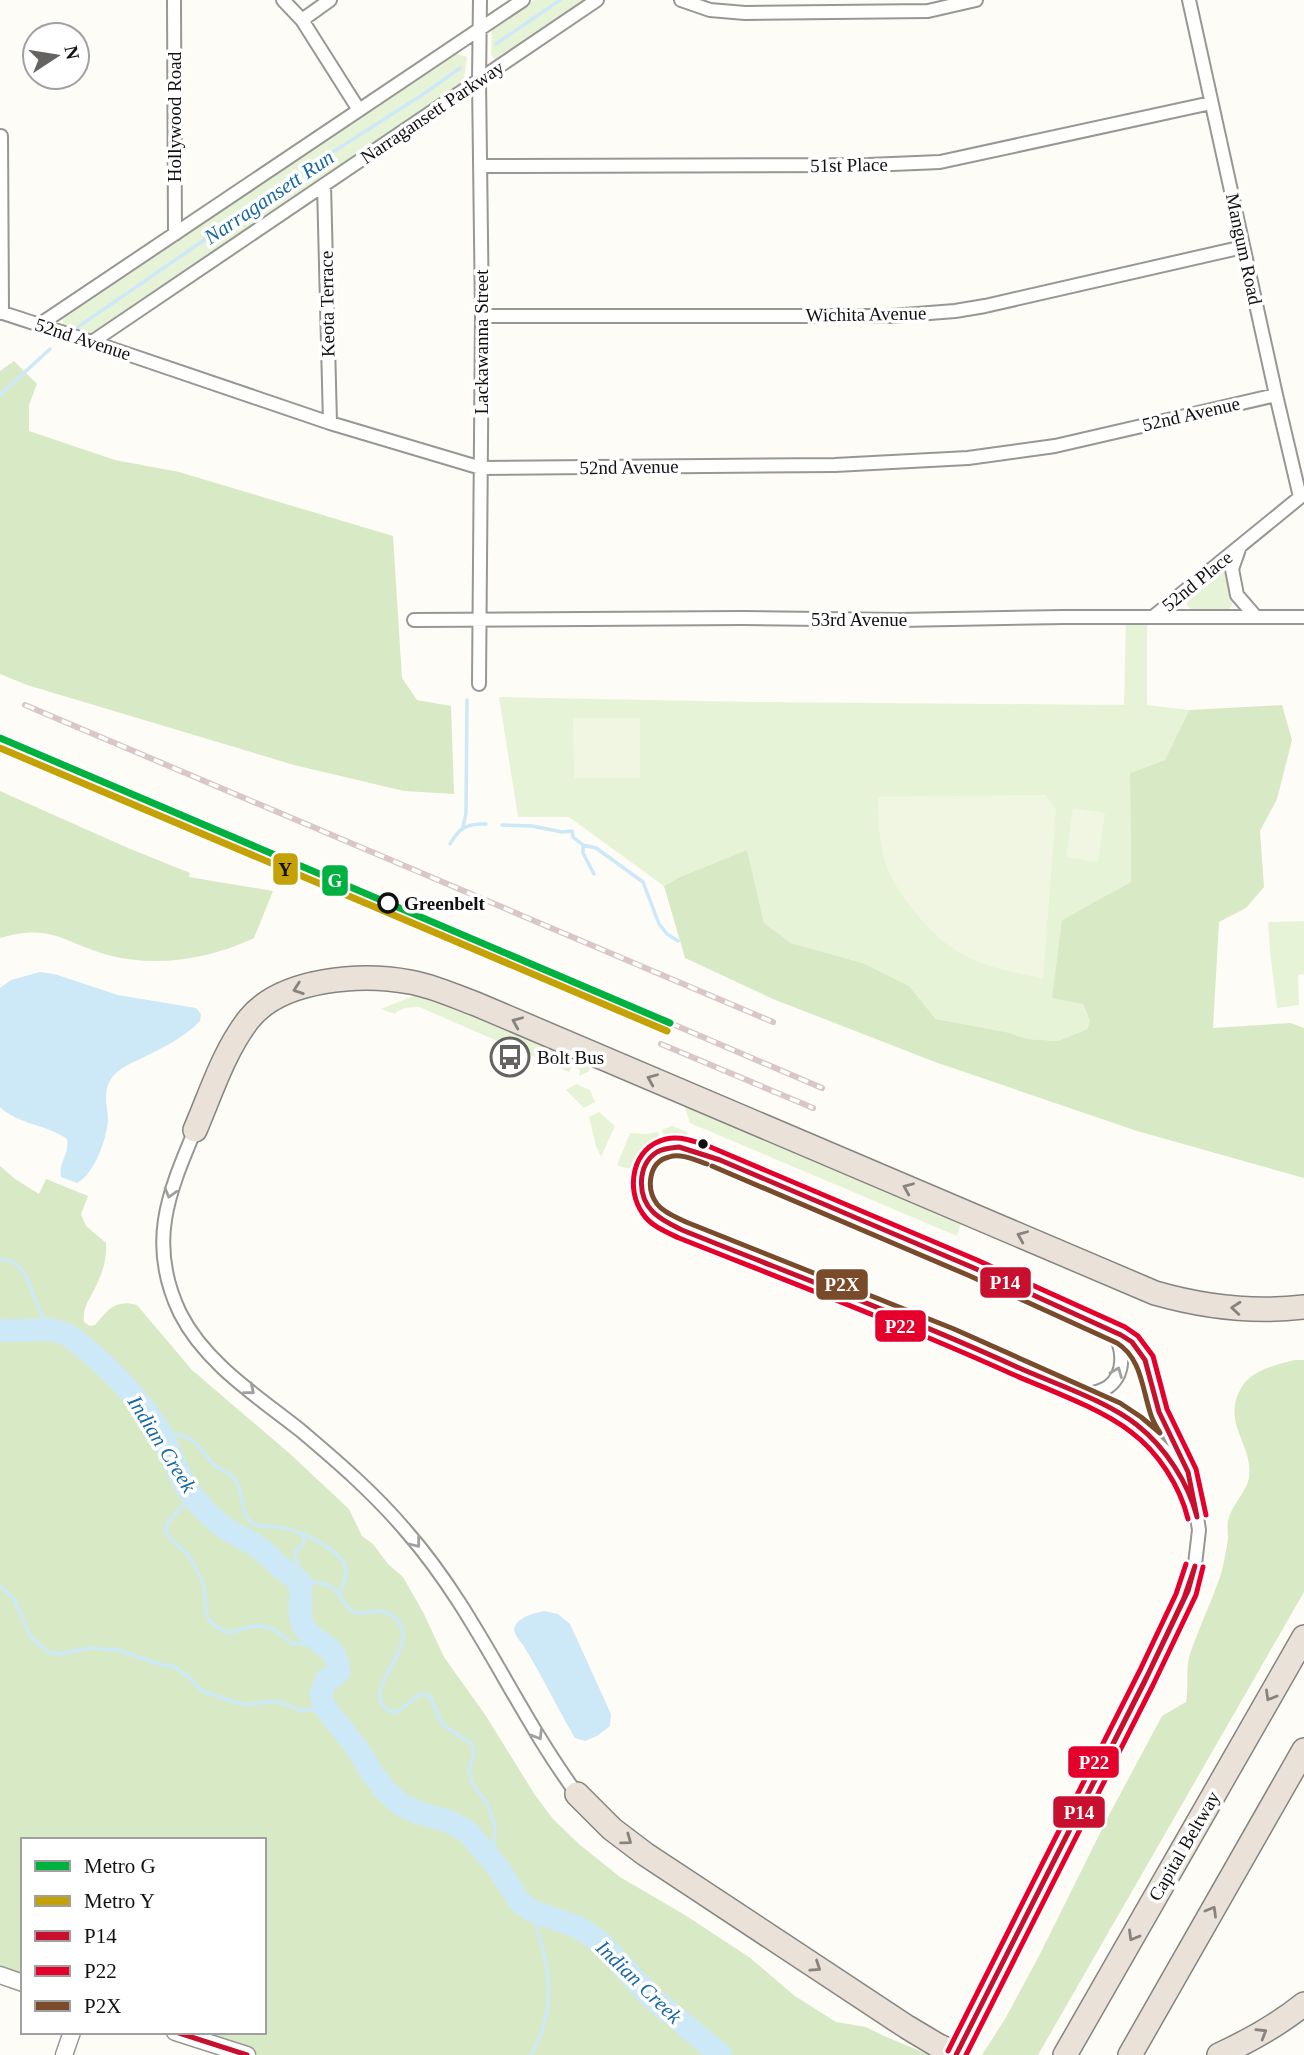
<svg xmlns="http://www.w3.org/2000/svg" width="1304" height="2055" font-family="'Times New Roman',serif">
<rect width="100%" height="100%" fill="#fdfcf7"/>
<!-- green -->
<path fill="#e7f3d7" d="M534,0H588L503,58L494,59L491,54L492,28Z
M455,53L467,57L463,85L95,334L63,327V319Z
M1220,569L1225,572C1229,584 1239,599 1229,609H1191L1187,605V596Z
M1126,617H1147V705L1189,710L1165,760L1130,773L1131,883L1062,920L1083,1004L1090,1021L1087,1029L1058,1041L1028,1039L1006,1032L936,1019L909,986L863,963L791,943L764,923L747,851L680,877L664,886L569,817H518L499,697L754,702L1124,705Z
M1304,921V974L1298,975L1299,1005L1277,1008L1270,951L1268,922Z
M423,992L592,1062L588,1072L579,1076L580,1070L572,1066L569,1072L419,1007L405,1008L396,1012L395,1014L381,1009Z
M576,1084L590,1090L595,1102L584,1108L566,1090Z
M682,1099L962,1219L957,1236L690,1123Z
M599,1112L615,1126L601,1157L596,1146L589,1117Z
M672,1126L687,1132L690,1141L680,1138L665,1139L662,1130Z
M658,1132L662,1141C657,1144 651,1147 646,1151C635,1161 635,1174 617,1165L630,1133L646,1134Z"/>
<!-- forest -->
<path fill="#d8eac5" d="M14,361L37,384L29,405V431L115,460L179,472L393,536L402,678L417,700L451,706L454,794L404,791L294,765L27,685L0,674V371Z
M1282,705L1292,740L1277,799L1260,831L1264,887L1246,908L1219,922L1213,1028L1291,1023L1304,1028V1178L1137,1131L935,1062L773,999L685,958L664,886L680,877L747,850L764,923L791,943L863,963L909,986L936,1019L1006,1032L1028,1039L1058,1041L1087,1029L1090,1021L1083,1004L1052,998L1062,920L1131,882L1130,773L1165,760L1189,710Z
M0,791L128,848L190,873L189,877L273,891L254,938C210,959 156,968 108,955C62,942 52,923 0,938Z
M0,1166L15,1179L39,1194L46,1179L88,1196L81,1214L86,1226L106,1243C107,1258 103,1272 96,1286C90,1299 82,1308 84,1322L90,1326L95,1325C108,1310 115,1299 137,1305L192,1370L288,1452L349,1509L362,1536L373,1544L388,1564L403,1577L423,1612L444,1657L486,1716L535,1795L553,1819L579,1844L620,1877L685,1915L749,1957L795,1996L836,2022L866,2027L884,2036L930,2055H247L175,2032H264V1840H23V1983L0,1975Z
M1295,1360H1304V1592L1038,2055H982L1005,2019L1039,1956L1109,1815L1162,1716L1186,1702C1189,1686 1185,1670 1190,1654C1199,1627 1212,1601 1221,1574C1224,1562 1227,1549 1228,1537C1228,1532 1227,1526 1228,1521C1231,1505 1246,1493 1249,1478C1254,1446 1222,1424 1240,1390C1250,1370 1275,1365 1295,1360Z"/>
<!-- pitch -->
<path fill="#f0f6e1" d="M573,718H640V778H574Z
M1045,795L1056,810L1043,979C1016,972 985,968 960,953C932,937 899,897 887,867C879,845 878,821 878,797Z
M1073,808L1105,813L1098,862L1066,857Z"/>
<!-- water -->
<path fill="#cde8f7" d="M40,972L54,974L118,995L196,1008L201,1014L200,1021C186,1036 165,1047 146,1056C131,1064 115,1068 108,1085C104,1095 107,1107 108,1117C108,1136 95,1174 77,1183L61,1177C58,1163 70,1153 67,1139C46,1124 19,1125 0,1107V988L11,980Z
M544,1611L558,1614L570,1624L611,1714L610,1726L597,1736L585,1741L575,1738C557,1708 542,1675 523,1645C519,1640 512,1633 515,1626C520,1616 535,1613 544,1611Z"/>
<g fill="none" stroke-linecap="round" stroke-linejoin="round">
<!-- stream -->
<path stroke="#cde8f7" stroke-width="3.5" d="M496,44L560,0
M78,327L316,163L428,91L460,68
M0,395L50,349
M502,825L532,826L562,832L572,831L573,837L583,845L596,848L643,882L659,924L667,934L678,941
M463,827L466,813L467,700
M450,844C459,828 467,823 486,824
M583,845V853L594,874
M0,1259C30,1260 30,1296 42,1315C46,1321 54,1326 59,1330
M160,1432C171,1432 187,1435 195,1443C203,1450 208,1460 217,1467C225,1472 232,1473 237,1483C244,1495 240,1513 252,1523C260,1528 270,1526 279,1527C297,1529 348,1551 346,1573C346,1579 342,1587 339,1593
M192,1496L169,1521L165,1530C171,1543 178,1544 187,1554C193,1560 197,1571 201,1579C213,1603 192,1618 229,1633C238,1631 248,1626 257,1626C276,1625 280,1637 292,1643C301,1647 312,1643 320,1642
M303,1535L304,1544L295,1551C293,1564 304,1573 313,1582
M300,1585C348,1574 334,1609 359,1613C363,1614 370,1611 375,1611C388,1610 401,1619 403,1632C407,1659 357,1695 393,1713C404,1710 411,1698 422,1694L430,1697L443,1725L472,1744L474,1751L469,1771L473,1785L487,1803L495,1826L494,1845L497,1866
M0,1586L14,1599L30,1636L50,1653L62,1654L88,1648L118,1650L155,1663L175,1667L191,1679L200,1690L234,1702L249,1705L266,1702H278L301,1710H313L324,1706
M531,2055C560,2004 548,1964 532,1911"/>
<!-- river -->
<path stroke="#cde8f7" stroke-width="23" d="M0,1330C25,1334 51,1322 72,1338C103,1361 140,1398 160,1432C172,1452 179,1480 194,1498C203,1508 214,1520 225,1528C235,1535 247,1539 257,1546C266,1552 273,1561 281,1568C287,1572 293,1575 298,1581C305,1592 295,1613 304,1627C317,1647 337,1643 339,1671L333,1677L326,1680L321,1694L324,1706L357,1748L370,1770L384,1789L400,1804L419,1813L448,1821L467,1831L497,1866L519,1901L532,1911L578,1927L600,1942L651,1997L721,2055"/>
<defs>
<path id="minor" d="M174,0L175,234
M283,0L302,20L359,110
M681,0L710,10L745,13L928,11L976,0
M1189,0L1276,395L1300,497
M302,20L330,0
M1,136L2,313
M480,166L868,165L940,162L1211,103
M324,185L330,423
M0,312L92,342L330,423L481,468L835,465L968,458L1055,446L1276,395
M482,316H891L955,311L985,306L1243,247
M39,325L523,0
M92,342L597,0
M1240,546L1232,569L1237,595L1256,617
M1153,617L1304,494
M414,620L742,618L899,620L1064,617H1304
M479,684L482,316L479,80L480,0
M195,1130C168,1194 147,1244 180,1313C205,1363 257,1396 300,1430C338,1462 375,1494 407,1532C476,1611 515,1710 577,1794
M1082,1396C1091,1394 1100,1392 1108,1387C1126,1374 1124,1347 1112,1331
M956,2055L1145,1681L1188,1591L1194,1573L1199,1530L1193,1491L1188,1472L1159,1412L1145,1360L1132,1342L1121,1335L974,1268L693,1150C669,1146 640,1150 641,1182C642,1191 644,1201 650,1208C657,1219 671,1224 682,1230L951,1337L1116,1411L1139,1426L1165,1451L1196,1508"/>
<path id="tertiary" d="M0,1975L23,1983
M175,2032L247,2055
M64,2055L72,2032"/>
<path id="motorway" d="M195,1130C211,1093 224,1051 249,1019C282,978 362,973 410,982C433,986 454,996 476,1004L1155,1293C1204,1307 1253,1313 1304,1307
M577,1794L612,1829L645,1854L907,2027L937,2045
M1065,2055L1304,1637
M1130,2055L1304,1750
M1219,2055C1249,2041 1278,2025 1304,2004"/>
</defs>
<!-- minor casing -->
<use href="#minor" stroke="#979795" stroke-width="16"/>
<!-- tertiary casing -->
<use href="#tertiary" stroke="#979795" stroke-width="19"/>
<!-- motorway casing -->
<use href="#motorway" stroke="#858482" stroke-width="26"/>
<!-- minor -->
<use href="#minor" stroke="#fffffe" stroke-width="12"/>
<!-- tertiary -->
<use href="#tertiary" stroke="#fffffe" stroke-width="16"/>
<!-- motorway -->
<use href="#motorway" stroke="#eae1d8" stroke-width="23"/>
<defs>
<path id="rail" d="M25,705L773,1022
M670,1023L822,1088
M661,1044L813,1108"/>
</defs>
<!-- rail casing -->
<use href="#rail" stroke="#d9c6c7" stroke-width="6"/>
<!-- rail -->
<use href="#rail" stroke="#fff" stroke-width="3.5" stroke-dasharray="10" stroke-linecap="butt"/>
<defs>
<path id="motorway-bridge" d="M937,2045L959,2055"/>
</defs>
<!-- motorway-bridge casing -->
<use href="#motorway-bridge" stroke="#858482" stroke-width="26" stroke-linecap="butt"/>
<!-- motorway-bridge -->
<use href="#motorway-bridge" stroke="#eae1d8" stroke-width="23"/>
<defs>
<path id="bus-1" d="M679,1147L720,1160L974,1268L1121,1335L1132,1342L1145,1360L1159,1412L1188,1472L1197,1517C1188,1482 1165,1447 1137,1425C1105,1400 1055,1384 1017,1367C907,1317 794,1275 682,1230C672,1225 661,1220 653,1212C637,1196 637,1165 657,1152C664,1148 671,1148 679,1147Z
M1195,1566L1188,1591L1145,1681L956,2055L1149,1672L1184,1598Z
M176,2032L247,2055"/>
<path id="bus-2" d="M1188,1519C1180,1486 1158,1452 1131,1432C1100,1408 1049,1390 1012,1374C903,1325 790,1282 679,1238C666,1232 651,1226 643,1214C625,1189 632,1147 666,1139C680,1136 694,1141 708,1146L977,1260L1125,1327L1138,1336L1153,1356L1167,1409L1196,1469L1206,1515
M948,2051L1141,1668L1176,1594L1186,1564
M966,2055L1153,1685L1196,1595L1203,1567"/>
<path id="bus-3" d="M707,1164C695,1160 681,1153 669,1157C648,1162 646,1189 657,1204C664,1213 676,1217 686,1222L954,1329L1120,1403L1141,1417L1160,1433C1156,1426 1152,1420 1150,1412C1142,1387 1141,1358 1117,1343L970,1276L712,1166"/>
</defs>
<!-- bus-1 casing -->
<use href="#bus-1" stroke="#fff" stroke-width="10"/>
<!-- bus-2 casing -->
<use href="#bus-2" stroke="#fff" stroke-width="10"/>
<!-- bus-3 casing -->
<use href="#bus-3" stroke="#fff" stroke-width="10"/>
<!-- bus-1 -->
<use href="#bus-1" stroke="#c8102e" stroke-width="5"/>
<!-- bus-2 -->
<use href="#bus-2" stroke="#e4002b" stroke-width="5"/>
<!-- bus-3 -->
<use href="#bus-3" stroke="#7a4b2a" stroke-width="5"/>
<defs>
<path id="metro-1" d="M0,738L670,1023"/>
<path id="metro-2" d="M0,748L667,1031"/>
</defs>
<!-- metro-1 casing -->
<use href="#metro-1" stroke="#fff" stroke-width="12"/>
<!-- metro-2 casing -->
<use href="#metro-2" stroke="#fff" stroke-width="12"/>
<!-- metro-1 -->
<use href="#metro-1" stroke="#00b140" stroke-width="7"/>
<!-- metro-2 -->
<use href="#metro-2" stroke="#c4a104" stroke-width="7"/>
</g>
<!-- one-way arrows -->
<defs><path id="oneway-chevron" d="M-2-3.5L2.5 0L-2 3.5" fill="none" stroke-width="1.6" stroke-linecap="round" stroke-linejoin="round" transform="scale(1.75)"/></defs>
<g stroke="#88837e">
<use href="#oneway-chevron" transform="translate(298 989) rotate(161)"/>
<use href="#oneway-chevron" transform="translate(517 1022) rotate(-157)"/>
<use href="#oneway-chevron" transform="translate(652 1079) rotate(-157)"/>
<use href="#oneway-chevron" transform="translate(908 1188) rotate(-157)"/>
<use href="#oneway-chevron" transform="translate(1022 1236) rotate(-157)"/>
<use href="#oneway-chevron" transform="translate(1236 1308) rotate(-175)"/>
<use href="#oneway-chevron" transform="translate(1270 1696) rotate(120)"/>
<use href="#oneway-chevron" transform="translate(627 1840) rotate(36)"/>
<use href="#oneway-chevron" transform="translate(1212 1911) rotate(-60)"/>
<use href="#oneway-chevron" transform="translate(1133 1936) rotate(120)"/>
<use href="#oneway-chevron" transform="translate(816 1967) rotate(34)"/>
<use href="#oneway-chevron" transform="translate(1262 2033) rotate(-31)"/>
</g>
<g stroke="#a0a09f">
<use href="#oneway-chevron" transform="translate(170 1193) rotate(106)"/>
<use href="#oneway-chevron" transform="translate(1117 1372) rotate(-68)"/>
<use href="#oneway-chevron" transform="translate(250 1390) rotate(39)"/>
<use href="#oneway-chevron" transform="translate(416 1543) rotate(52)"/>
<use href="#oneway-chevron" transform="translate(538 1735) rotate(59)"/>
</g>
<!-- icons -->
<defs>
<symbol id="bus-ring" viewBox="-11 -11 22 22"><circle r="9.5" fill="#fff" stroke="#646362" stroke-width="1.5"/><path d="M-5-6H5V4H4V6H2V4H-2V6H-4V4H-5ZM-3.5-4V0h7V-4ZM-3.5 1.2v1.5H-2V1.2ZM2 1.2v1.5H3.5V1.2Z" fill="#646362"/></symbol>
</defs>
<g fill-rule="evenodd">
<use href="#bus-ring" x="488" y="1035" width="44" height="44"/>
</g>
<!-- markers -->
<circle fill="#fff" stroke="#111" stroke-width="3.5" cx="388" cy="903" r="9"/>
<circle fill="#111" stroke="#fff" stroke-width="2.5" cx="703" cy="1144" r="6"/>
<g text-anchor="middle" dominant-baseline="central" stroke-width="7" stroke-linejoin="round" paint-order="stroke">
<!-- street labels -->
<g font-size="19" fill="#111" stroke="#fff">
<text transform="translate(432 112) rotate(-34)">Narragansett Parkway</text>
<text transform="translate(174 117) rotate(-90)">Hollywood Road</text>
<text transform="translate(849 165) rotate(-1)">51st Place</text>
<text transform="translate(1244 249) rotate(78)">Mangum Road</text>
<text transform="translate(327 304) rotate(-91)">Keota Terrace</text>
<text transform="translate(866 314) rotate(-1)">Wichita Avenue</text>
<text transform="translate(83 339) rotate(18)">52nd Avenue</text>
<text transform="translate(481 342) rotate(-90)">Lackawanna Street</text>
<text transform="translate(1191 414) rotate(-13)">52nd Avenue</text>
<text transform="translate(629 467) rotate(-1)">52nd Avenue</text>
<text transform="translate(1197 581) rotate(-39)">52nd Place</text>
<text x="859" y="619">53rd Avenue</text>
<text transform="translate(1184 1846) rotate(-60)">Capital Beltway</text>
</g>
<!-- stop labels -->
<g font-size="19" font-weight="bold" fill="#111" stroke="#fff" text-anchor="start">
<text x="404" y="903">Greenbelt</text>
</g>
<!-- poi labels -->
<g font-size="19" fill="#111" stroke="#fff" text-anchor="start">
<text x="537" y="1057">Bolt Bus</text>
</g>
<!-- water labels -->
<g font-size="21" font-style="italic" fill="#1768a6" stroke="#fff">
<text transform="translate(269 197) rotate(-34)">Narragansett Run</text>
<text transform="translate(162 1444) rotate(58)">Indian Creek</text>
<text transform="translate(639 1982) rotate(44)">Indian Creek</text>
</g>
</g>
<g stroke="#fff" stroke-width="2.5">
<rect x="272" y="852" width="27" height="34" rx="7" fill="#c4a104"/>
<rect x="321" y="864" width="28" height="33" rx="7" fill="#00b140"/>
<rect x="979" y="1266" width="53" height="33" rx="7" fill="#c8102e"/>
<rect x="815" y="1268" width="54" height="33" rx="7" fill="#7a4b2a"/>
<rect x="874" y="1309" width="53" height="34" rx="7" fill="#e4002b"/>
<rect x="1067" y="1745" width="53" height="34" rx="7" fill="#e4002b"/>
<rect x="1052" y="1795" width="54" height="34" rx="7" fill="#c8102e"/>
</g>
<g font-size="19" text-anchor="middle" font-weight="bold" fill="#fff">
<text x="335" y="887">G</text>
<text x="1005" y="1289">P14</text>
<text x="842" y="1291">P2X</text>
<text x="900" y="1333">P22</text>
<text x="1094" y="1769">P22</text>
<text x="1079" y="1819">P14</text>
</g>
<g font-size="19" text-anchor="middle" font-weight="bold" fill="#111">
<text x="285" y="876">Y</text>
</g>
<!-- legend -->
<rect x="21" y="1838" width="245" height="196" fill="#ffffff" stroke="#a0a0a0" stroke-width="2"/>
<rect x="35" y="1861" width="35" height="10" fill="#00b140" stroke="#a0a0a0" stroke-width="2"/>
<text x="84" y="1873" font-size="21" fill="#111111">Metro G</text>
<rect x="35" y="1896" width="35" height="10" fill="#c4a104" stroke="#a0a0a0" stroke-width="2"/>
<text x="84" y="1908" font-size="21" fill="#111111">Metro Y</text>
<rect x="35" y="1931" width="35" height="10" fill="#c8102e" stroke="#a0a0a0" stroke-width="2"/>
<text x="84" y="1943" font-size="21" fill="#111111">P14</text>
<rect x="35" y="1966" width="35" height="10" fill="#e4002b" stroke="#a0a0a0" stroke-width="2"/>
<text x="84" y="1978" font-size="21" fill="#111111">P22</text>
<rect x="35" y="2001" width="35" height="10" fill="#7a4b2a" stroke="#a0a0a0" stroke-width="2"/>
<text x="84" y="2013" font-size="21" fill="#111111">P2X</text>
<!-- north arrow -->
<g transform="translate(56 56) rotate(78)"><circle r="33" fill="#ffffff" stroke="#a0a0a0" stroke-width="2"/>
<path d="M0-5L12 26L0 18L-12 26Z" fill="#646362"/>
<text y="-10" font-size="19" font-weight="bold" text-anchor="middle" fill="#111111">N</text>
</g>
</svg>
